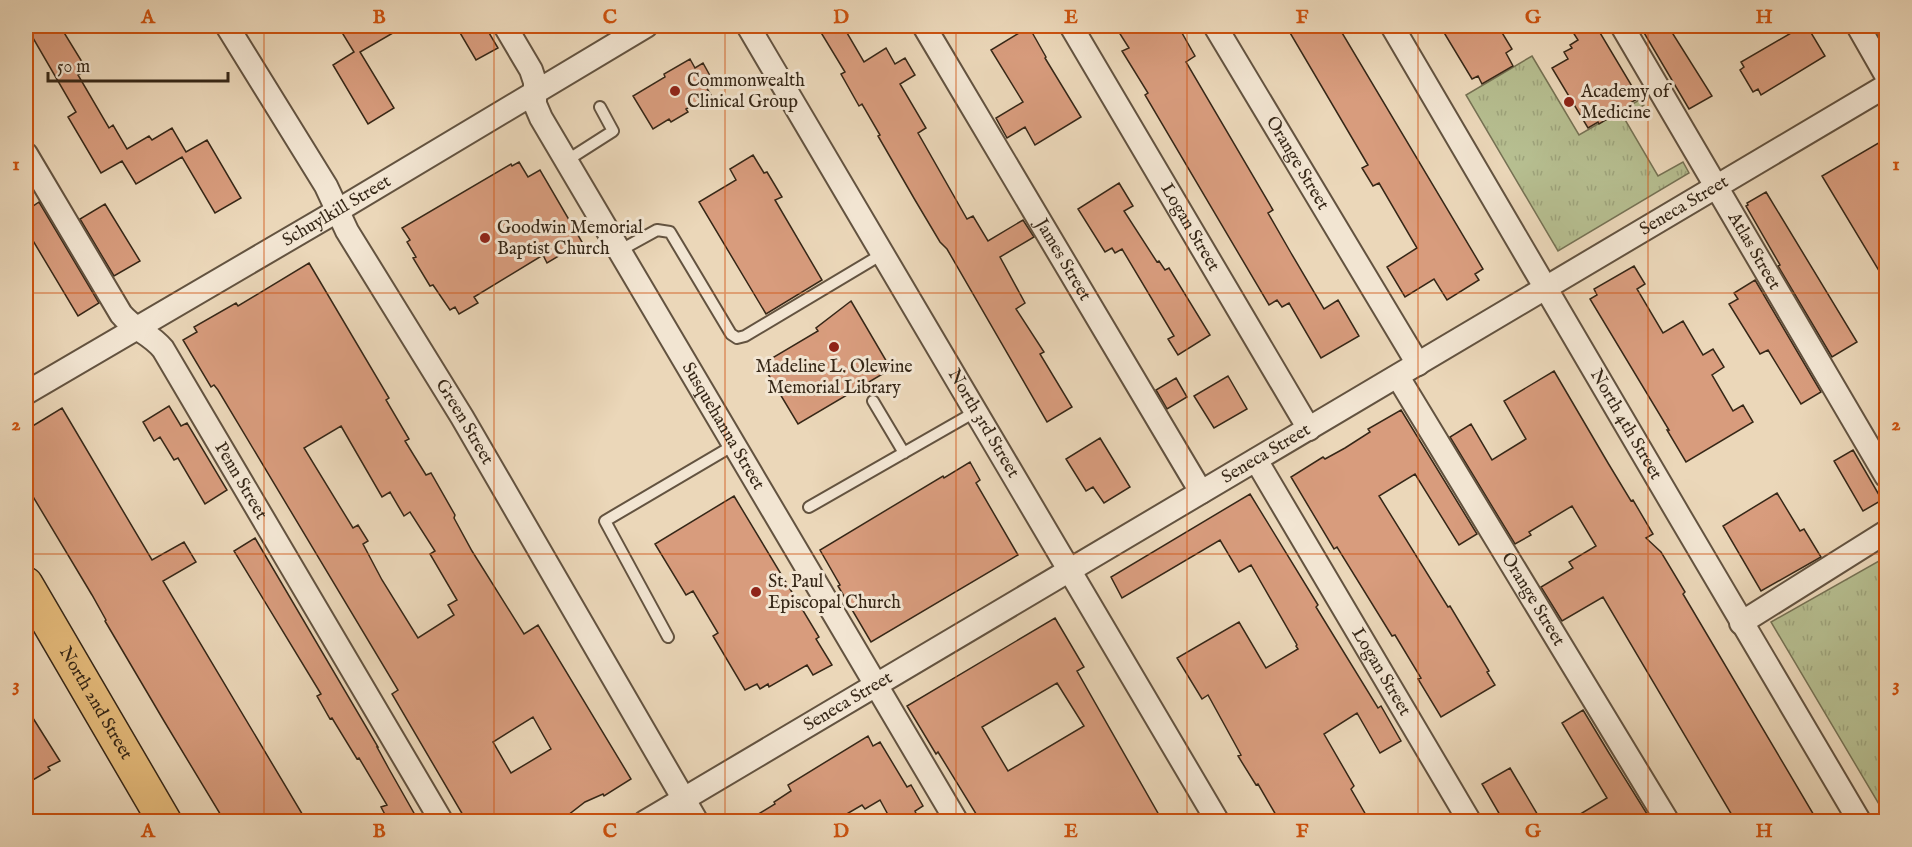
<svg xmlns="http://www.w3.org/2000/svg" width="1912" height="847" font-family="'IM FELL English',serif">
<defs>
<pattern id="grass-tufts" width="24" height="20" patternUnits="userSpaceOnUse" patternTransform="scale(1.5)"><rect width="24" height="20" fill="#b6be90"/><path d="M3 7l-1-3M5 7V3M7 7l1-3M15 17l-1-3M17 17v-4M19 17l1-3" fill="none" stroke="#9da37b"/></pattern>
</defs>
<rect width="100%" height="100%" fill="#ebd7b9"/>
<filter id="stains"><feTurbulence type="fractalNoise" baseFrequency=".00333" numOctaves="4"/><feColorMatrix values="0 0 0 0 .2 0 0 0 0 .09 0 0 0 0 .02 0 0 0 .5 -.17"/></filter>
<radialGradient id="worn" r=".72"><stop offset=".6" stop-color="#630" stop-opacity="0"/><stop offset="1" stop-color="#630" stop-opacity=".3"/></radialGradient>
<!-- grass -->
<path fill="url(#grass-tufts)" stroke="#767254" stroke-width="1.5" d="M1532,56L1579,135L1641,99L1644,105L1624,118L1658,176L1683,162L1689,173L1558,251L1466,95Z
M1886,557V816L1771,622Z"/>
<!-- building -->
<path fill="#d89c7d" stroke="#362717" stroke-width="1.5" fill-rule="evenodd" d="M26,26H60L87,70L78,75L109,128L113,125L127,149L149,136L152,140L172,128L186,152L207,140L241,198L215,213L182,157L136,184L122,161L101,173L68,117L76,112Z
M338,26H405L360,52L394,108L368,124L333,65L354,52Z
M456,26H485L498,48L476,60Z
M817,26H843L864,62L886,48L895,64L905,58L915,75L900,84L926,128L918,133L967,219L973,216L988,241L1023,220L1034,237L1000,257L1025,303L1016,309L1044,352L1040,354L1072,407L1047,422L947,249L940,242L915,200L878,136L880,135L862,104L859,106L841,74L845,72Z
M1115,26H1178L1195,56L1186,62L1273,210L1268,213L1291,253L1324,309L1338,300L1359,336L1321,358L1289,303L1282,307L1277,300L1269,305L1145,95L1148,93L1122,51L1129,48Z
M1286,26H1338L1483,269L1475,274L1479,280L1447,300L1434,279L1405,297L1387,267L1417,248L1379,183L1373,186L1362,168L1368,165Z
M1440,26H1498L1512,49L1506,53L1513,66L1482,84L1478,76L1472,79Z
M1569,26H1596L1639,98L1630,103L1631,105L1599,124L1598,122L1588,128L1552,68L1568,59L1564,52L1572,48L1570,45L1578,40Z
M1640,26H1668L1712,96L1689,109Z
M1803,26H1807L1825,56L1761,95L1758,89L1753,92L1740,70L1744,67L1741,62Z
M1029,27L1046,57L1045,58L1081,117L1035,145L1025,127L1007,138L996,118L1023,102L991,50Z
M690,59L695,68L703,63L714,83L706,87L711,95L686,109L688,112L671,122L669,119L653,129L633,96L665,77L664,74Z
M1887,138V284L1822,176Z
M753,155L764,173L767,172L782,197L775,200L822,280L766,314L699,202L736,180L730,169Z
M519,162L528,177L540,170L582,242L547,263L543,255L474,297L478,303L459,314L455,307L450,310L433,285L430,286L413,258L416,257L407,242L410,240L402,228L511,164L512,166Z
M1119,183L1133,206L1124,211L1157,262L1159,261L1165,270L1169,268L1210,335L1178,355L1168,339L1174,336L1122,249L1115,253L1112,248L1105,252L1078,209Z
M1766,192L1857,342L1832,357L1778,266L1780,265L1746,206L1748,205L1747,203Z
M39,202L99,303L78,316L26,229V211Z
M105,204L140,261L114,276L80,219Z
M309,263L389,398L386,400L409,439L405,441L426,475L431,473L455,515L454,518L472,551L524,634L538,625L631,779L604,796L603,794L585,802L559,822H467L392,694L398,690L218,390L214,385L211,387L183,340L197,332L194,327L236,303L238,306ZM341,426L382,497L390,492L404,516L410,512L435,551L430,554L457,600L448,605L454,615L418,638L382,580L363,544L368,541L358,525L353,528L304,448ZM533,717L551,749L511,773L493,742Z
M1634,266L1645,284L1637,289L1663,333L1683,321L1703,355L1713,349L1724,367L1712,375L1733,411L1743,405L1753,422L1686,462L1667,430H1669L1590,299L1597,295L1594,289Z
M1755,280L1821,392L1801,404L1768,350L1760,354L1729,304L1738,299L1734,293Z
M851,301L891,369L798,424L762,364L818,331L816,328Z
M1554,371L1608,463L1631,501L1633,500L1653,534L1646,538L1661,552L1685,592L1683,594L1818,822H1736L1603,597L1562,621L1541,587L1573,568L1569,562L1596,546L1572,506L1529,532L1531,535L1515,544L1450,437L1471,424L1492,460L1526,439L1504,401Z
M1228,376L1247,409L1214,428L1194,396Z
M1176,378L1187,397L1167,409L1156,390Z
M169,406L181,426L187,423L227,490L205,504L178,458L174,460L160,437L154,441L143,422Z
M62,408L152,560L184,542L196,562L163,581L307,822H225L164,721L105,621L106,620L92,595L26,485V430Z
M1401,410L1477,534L1459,545L1415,474L1379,496L1448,607L1450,606L1489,671L1487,672L1495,685L1441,717L1418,679L1421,678L1395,635L1392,636L1337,547L1334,549L1291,477L1323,457L1325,459L1345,448L1370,432L1368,429Z
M1100,438L1130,487L1104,503L1093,487L1086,491L1066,459Z
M1853,450L1882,500L1863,511L1834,461Z
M970,462L980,480L976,483L1018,555L871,642L838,586L840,585L820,550L943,476L944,478Z
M1777,493L1800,531L1804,529L1821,557L1761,591L1723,526Z
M1250,494L1318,605L1316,607L1378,708L1381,706L1401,741L1380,753L1357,713L1324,734L1354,786L1351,789L1370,822H1280L1258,784L1256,785L1238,756L1241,755L1208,695L1202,699L1177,658L1239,622L1266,668L1298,649L1296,646L1297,645L1251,565L1239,572L1220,540L1122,598L1111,577Z
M734,496L819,637L816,639L832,665L813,675L807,665L769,687L768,684L760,689L757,684L745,690L713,636L718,633L693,591L686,595L655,544Z
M255,538L378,747H377L389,769L419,822H389L381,807L387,805L359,758L357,759L332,718L330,719L317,696L321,694L234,551Z
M1055,618L1084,667L1077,671L1163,822H981L938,752L936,754L907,706ZM1057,683L1084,726L1008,771L982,727Z
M26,707L60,761L48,767L50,770L26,784Z
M1583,710L1609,753L1652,822H1567L1607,798L1562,723Z
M868,736L873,746L880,742L907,787L911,785L923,806L915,811L917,816L907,822H892L880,800L865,809L862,805L833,822H745L775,804L774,802L791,791L788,785Z
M1510,768L1542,822H1504L1482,784Z"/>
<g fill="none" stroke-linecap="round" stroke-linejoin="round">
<defs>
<path id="service" d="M566,161L613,131L600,107
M619,251L657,230L670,232L731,334L737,338L745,336L884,253
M873,401L904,453
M809,507L975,412
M668,637L605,521L734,445"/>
<g id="minor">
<path id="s1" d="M227,26L326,186L347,231L462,417L697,822"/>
<path id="s2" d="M505,26L531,70L535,82V104L541,118L957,822"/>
<path id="s3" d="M748,26C906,290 1061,556 1218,822"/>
<path id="s4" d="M924,26L1201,492"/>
<path id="s5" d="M1071,26L1309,429"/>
<path id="s6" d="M1215,26L1418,364"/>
<path id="s7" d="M1392,26C1549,290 1702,558 1860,822"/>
<path id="s8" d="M1622,26L1886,476"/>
<path d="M1858,26L1886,75"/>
<path id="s9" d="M26,154L121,314C134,330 150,333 163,349L442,822"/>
<path id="s10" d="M1398,377L1668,822"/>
<path id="s11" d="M26,393L337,211L646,26"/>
<path id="s12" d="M1256,460L1470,822"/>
<path d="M1741,623L1886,532"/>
<path id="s13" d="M645,822L1886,86"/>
</g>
<g id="primary">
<path id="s14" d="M26,584L165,822"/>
</g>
</defs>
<!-- service casing -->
<use href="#service" stroke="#635340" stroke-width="14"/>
<!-- minor casing -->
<use href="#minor" stroke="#635340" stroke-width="26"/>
<!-- primary casing -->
<use href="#primary" stroke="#362717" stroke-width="36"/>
<!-- service -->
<use href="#service" stroke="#f2e5d2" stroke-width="10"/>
<!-- minor -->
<use href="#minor" stroke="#f2e5d2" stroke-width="22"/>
<!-- primary -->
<use href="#primary" stroke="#e6bc7c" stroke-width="33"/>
</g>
<!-- grid -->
<path fill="none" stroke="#cd520e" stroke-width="1.5" stroke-opacity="0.55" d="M264,26V822M494,26V822M725,26V822M956,26V822M1187,26V822M1418,26V822M1648,26V822M26,293H1886M26,554H1886"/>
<!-- markers -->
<g fill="#8f2418" stroke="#f2e5d2" stroke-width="2">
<circle cx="675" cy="91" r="6"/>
<circle cx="1569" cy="102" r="6"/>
<circle cx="485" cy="238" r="6"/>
<circle cx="834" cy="347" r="6"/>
<circle cx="756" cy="592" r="6"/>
</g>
<g text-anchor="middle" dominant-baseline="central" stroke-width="6" stroke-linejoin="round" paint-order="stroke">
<!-- poi labels -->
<g font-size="18" fill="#362717" stroke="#f2e5d2" text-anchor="start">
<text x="687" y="81">Commonwealth<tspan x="687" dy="21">Clinical Group</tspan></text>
<text x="1581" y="92">Academy of<tspan x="1581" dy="21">Medicine</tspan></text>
<text x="497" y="228">Goodwin Memorial<tspan x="497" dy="21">Baptist Church</tspan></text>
<text x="834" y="367" text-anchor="middle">Madeline L. Olewine<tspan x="834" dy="21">Memorial Library</tspan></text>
<text x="768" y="582">St. Paul<tspan x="768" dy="21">Episcopal Church</tspan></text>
</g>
<!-- street labels -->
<g font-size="18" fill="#362717" stroke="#f2e5d2">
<text stroke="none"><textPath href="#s6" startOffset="160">Orange Street</textPath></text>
<text stroke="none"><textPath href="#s13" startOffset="1208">Seneca Street</textPath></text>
<text stroke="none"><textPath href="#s11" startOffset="360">Schuylkill Street</textPath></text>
<text stroke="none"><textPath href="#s5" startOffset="234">Logan Street</textPath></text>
<text stroke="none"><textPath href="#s8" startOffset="261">Atlas Street</textPath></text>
<text stroke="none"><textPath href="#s4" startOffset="272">James Street</textPath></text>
<text stroke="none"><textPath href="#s1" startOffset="462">Green Street</textPath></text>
<text stroke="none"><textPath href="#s3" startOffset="462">North 3rd Street</textPath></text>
<text stroke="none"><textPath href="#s7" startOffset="462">North 4th Street</textPath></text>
<text stroke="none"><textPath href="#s2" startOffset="459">Susquehanna Street</textPath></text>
<text stroke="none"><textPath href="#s13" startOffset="722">Seneca Street</textPath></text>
<text stroke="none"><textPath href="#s9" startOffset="394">Penn Street</textPath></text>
<text stroke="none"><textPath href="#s10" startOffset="260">Orange Street</textPath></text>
<text stroke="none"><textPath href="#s12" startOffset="246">Logan Street</textPath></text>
<text stroke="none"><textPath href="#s13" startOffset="236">Seneca Street</textPath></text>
<text stroke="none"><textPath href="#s14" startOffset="138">North 2nd Street</textPath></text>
</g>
</g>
<!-- margin -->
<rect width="1912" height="847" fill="none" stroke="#ebd7b9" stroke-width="66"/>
<!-- scale -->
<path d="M48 72v9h180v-9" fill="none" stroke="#362717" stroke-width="3"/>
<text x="57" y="72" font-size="18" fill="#362717" stroke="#f2e5d2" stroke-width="4.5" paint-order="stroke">50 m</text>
<rect x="33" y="33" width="1846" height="781" fill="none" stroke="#cd520e" stroke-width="2"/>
<g font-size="20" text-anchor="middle" font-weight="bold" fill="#cd520e">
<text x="148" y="23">A</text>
<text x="379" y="23">B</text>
<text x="610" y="23">C</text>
<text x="841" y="23">D</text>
<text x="1071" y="23">E</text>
<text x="1302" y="23">F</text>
<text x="1533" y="23">G</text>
<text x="1764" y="23">H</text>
<text x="16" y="170">1</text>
<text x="1896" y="170">1</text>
<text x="16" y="430">2</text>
<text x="1896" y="430">2</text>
<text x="16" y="691">3</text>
<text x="1896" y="691">3</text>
<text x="148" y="837">A</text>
<text x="379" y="837">B</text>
<text x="610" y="837">C</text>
<text x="841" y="837">D</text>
<text x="1071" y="837">E</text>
<text x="1302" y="837">F</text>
<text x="1533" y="837">G</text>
<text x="1764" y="837">H</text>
</g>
<rect width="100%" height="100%" filter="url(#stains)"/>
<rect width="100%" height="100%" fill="url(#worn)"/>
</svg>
